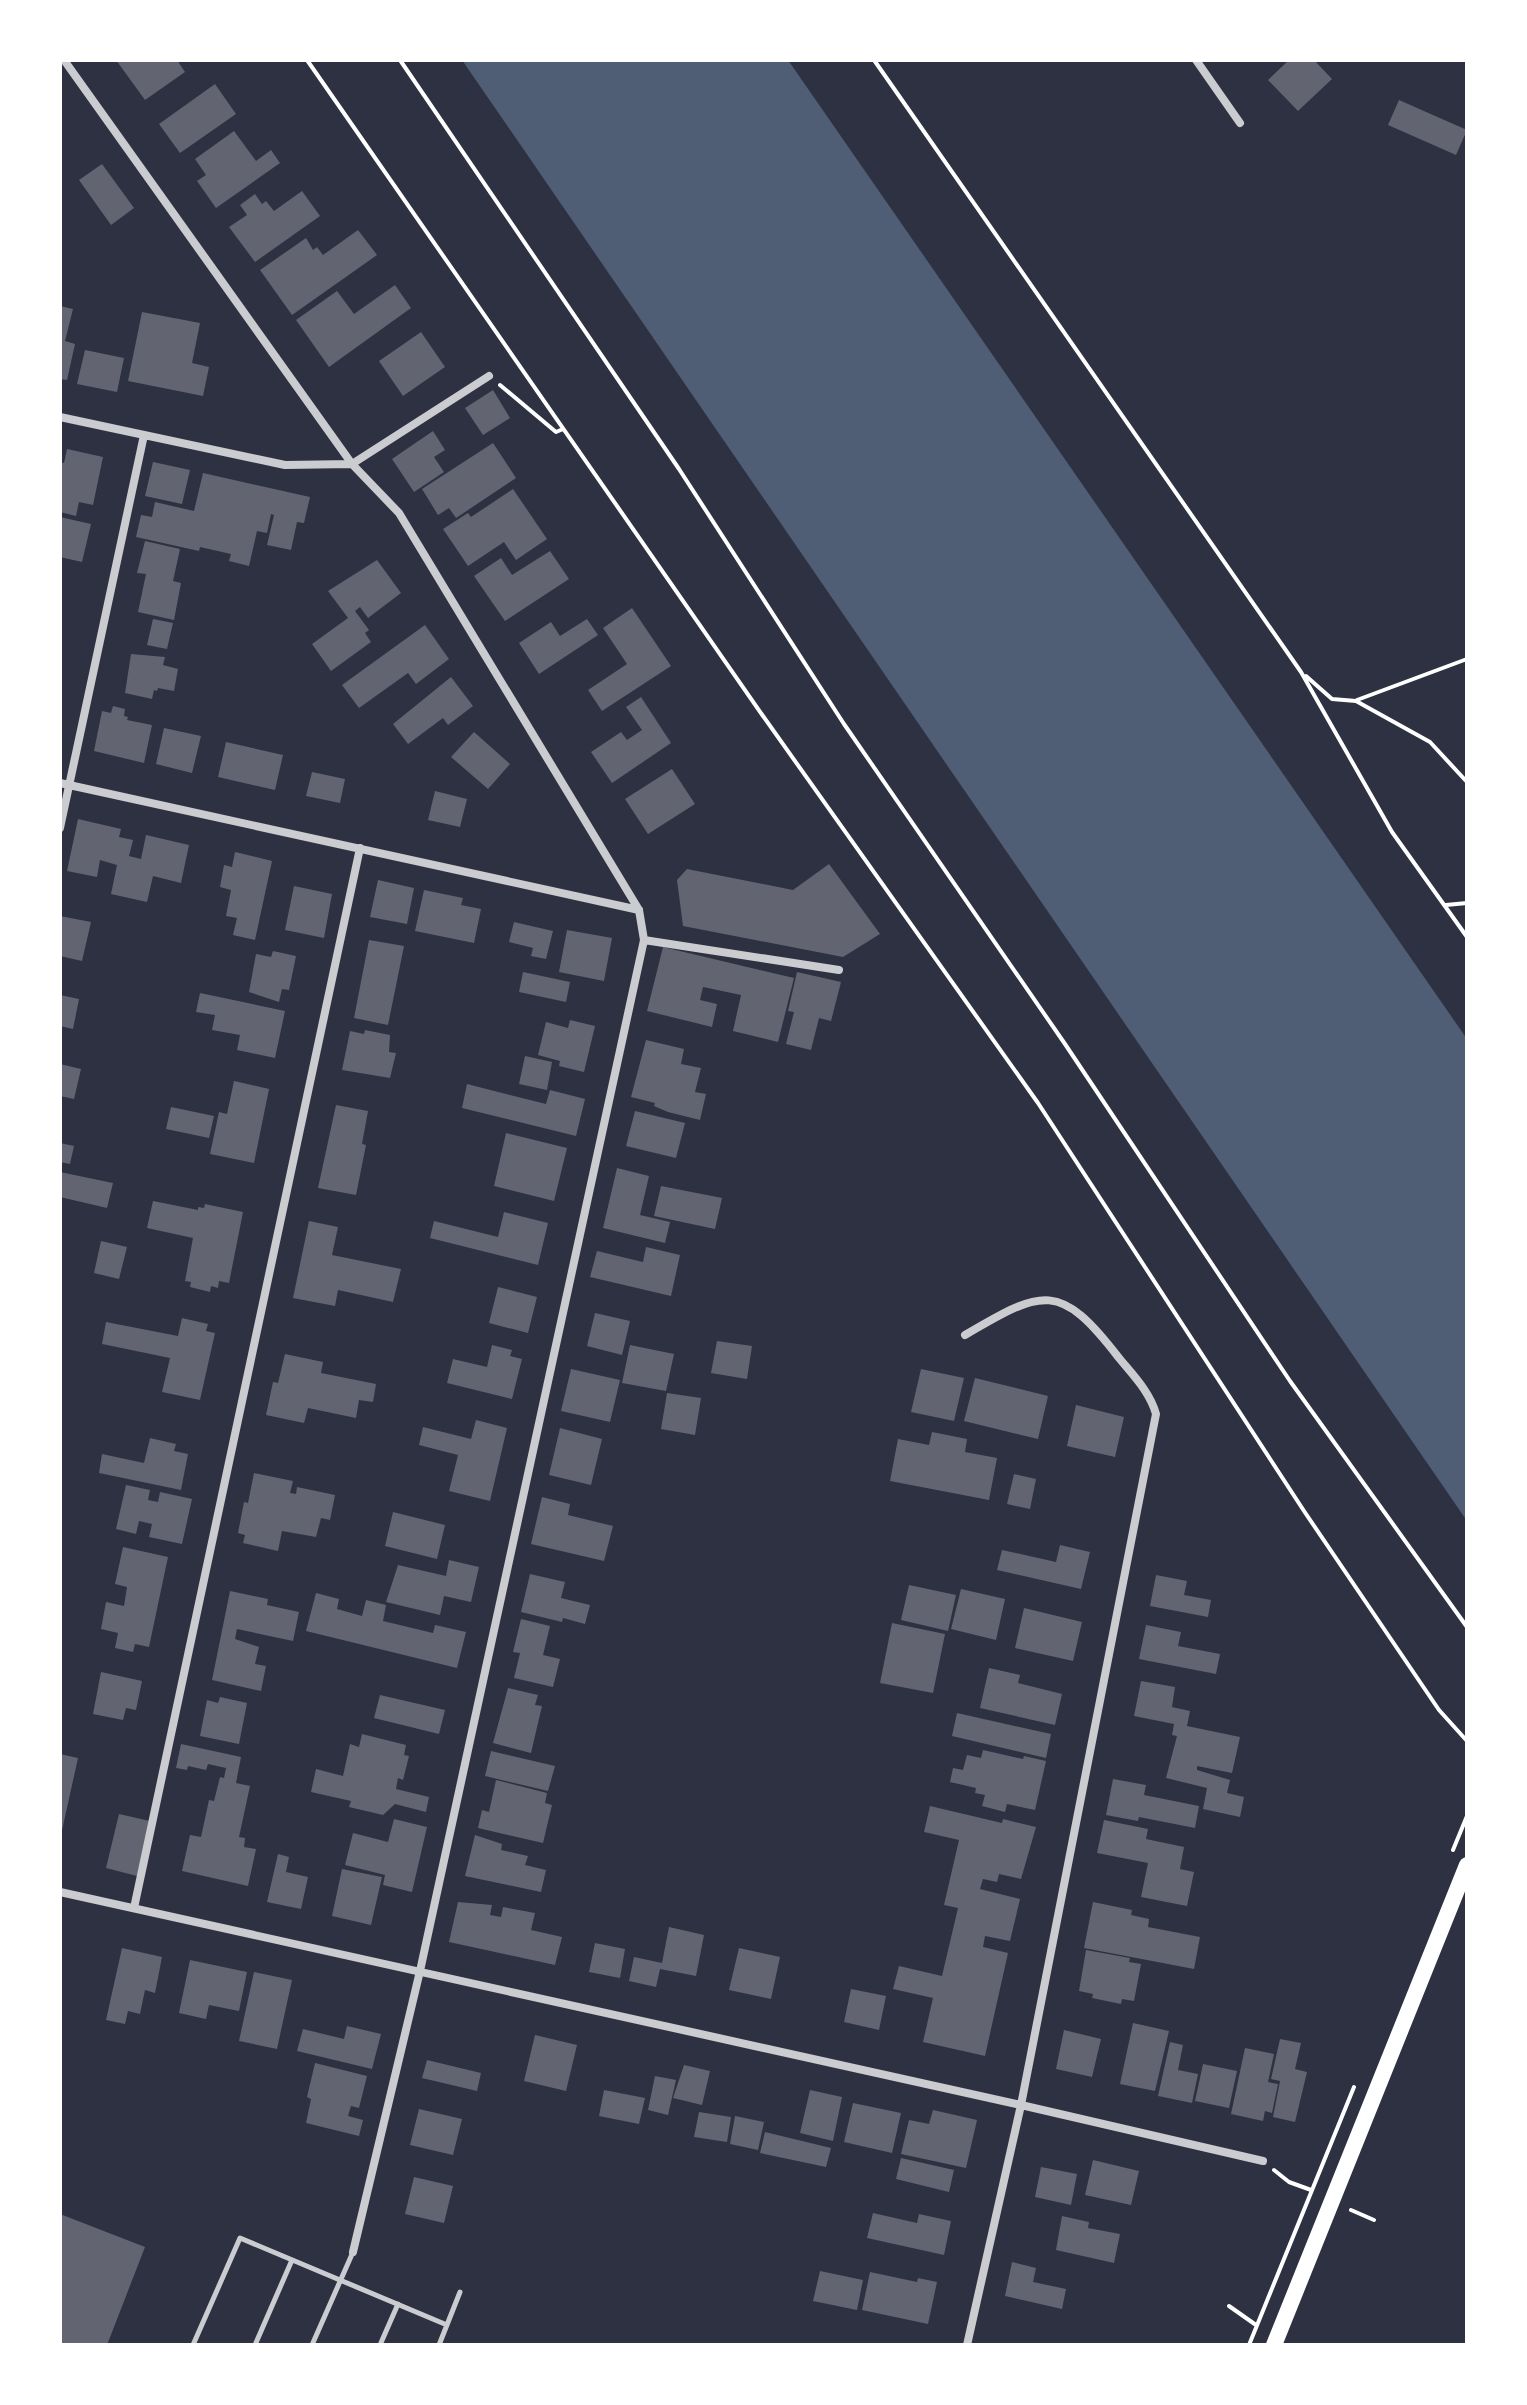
<svg xmlns="http://www.w3.org/2000/svg" width="1527" height="2405" font-family="Overpass,sans-serif">
<rect width="100%" height="100%" fill="#2d3142"/>
<!-- water -->
<path fill="#4f5d75" d="M462,60H788L1467,1039V1521Z"/>
<!-- building -->
<path fill="#626471" d="M116,60L163,62L177,60L185,72L145,100Z
M1289,60H1314L1332,79L1298,111L1268,80Z
M215,84L236,114L180,153L159,124Z
M1399,100L1467,130L1456,155L1388,125Z
M234,131L256,161L271,150L280,163L216,208L197,181L206,175L195,159Z
M102,164L134,208L111,225L79,180Z
M302,191L320,216L255,262L229,227L247,215L240,205L255,194L262,204L266,201L274,211Z
M358,230L377,255L292,315L260,270L306,238L313,250L317,247L323,255Z
M395,285L411,308L329,367L296,320L337,291L354,314Z
M60,306L73,309L65,341L75,344L67,380L60,379Z
M142,312L200,323L192,363L209,367L203,396L128,381Z
M421,332L445,367L403,396L379,361Z
M85,350L124,358L117,392L77,384Z
M493,390L510,418L483,435L465,408Z
M433,431L445,450L434,457L444,472L414,492L392,459Z
M493,443L516,478L456,518L449,508L438,515L422,489Z
M67,449L103,457L93,505L79,502L76,516L60,512V462L64,463Z
M153,462L190,470L182,504L145,496Z
M203,473L310,497L304,523L297,522L291,550L267,545L274,515L271,514L267,533L257,531L249,566L229,561L231,554L200,547L199,551L136,537L141,515L152,517L155,502L194,511Z
M513,489L547,539L516,560L504,542L468,566L443,529L468,513L471,517Z
M60,517L91,524L82,562L60,557Z
M145,541L180,549L173,581L181,583L174,620L138,612L146,574L137,573Z
M550,551L569,579L505,621L474,576L501,558L512,575Z
M377,560L401,593L368,618L360,607L355,611L369,630L365,633L371,642L331,671L312,644L348,618L328,591Z
M632,608L671,666L602,711L588,690L627,664L603,628Z
M153,619L173,623L167,649L147,645Z
M587,619L598,635L539,674L519,643L551,622L560,636Z
M425,625L449,659L416,684L408,673L359,708L342,685Z
M131,654L165,657L163,665L178,669L174,691L158,688L157,691L154,690L152,699L125,693Z
M451,677L473,706L448,725L443,718L408,744L393,724Z
M641,697L671,743L612,783L591,752L621,732L627,740L642,730L626,707Z
M113,706L125,709L124,716L128,717L127,720L152,725L144,763L94,751L102,711L111,713Z
M164,728L201,736L192,773L156,764Z
M474,732L510,764L488,789L451,757Z
M226,742L283,755L275,790L218,777Z
M672,769L695,804L648,834L625,799Z
M312,772L345,779L340,803L306,796Z
M435,791L467,799L460,827L428,820Z
M78,819L121,829L119,837L133,840L129,856L141,859L146,835L189,845L181,883L153,876L147,902L111,894L117,865L100,860L97,877L67,871Z
M235,852L272,861L255,940L233,935L237,918L226,916L231,890L220,887L224,865L232,867Z
M829,864L880,934L843,957L683,926L677,880L687,869L793,890Z
M378,880L414,888L407,924L370,917Z
M294,886L332,894L324,938L285,930Z
M424,890L463,898L461,905L481,909L474,943L415,931Z
M60,916L91,922L82,961L60,956Z
M514,922L553,931L546,959L531,956L533,948L509,942Z
M567,930L612,938L604,981L559,972Z
M369,940L404,946L388,1025L354,1018Z
M663,947L794,978L778,1042L733,1031L741,995L703,987L700,1000L717,1004L712,1027L647,1011Z
M273,951L296,956L289,990L282,989L279,1002L249,992L256,954L271,957Z
M523,972L570,982L566,1002L519,992Z
M797,972L841,982L831,1021L819,1018L811,1050L786,1044L794,1012L788,1011Z
M200,993L285,1011L275,1058L237,1050L240,1035L212,1030L215,1015L196,1012Z
M60,995L79,999L73,1029L60,1026Z
M570,1020L595,1026L584,1072L559,1066L560,1061L538,1055L546,1022L568,1028Z
M365,1030L390,1035L389,1052L396,1053L390,1078L342,1070L350,1031L364,1034Z
M646,1040L684,1049L681,1064L701,1068L695,1092L706,1094L700,1120L668,1112L654,1106L655,1103L631,1097Z
M525,1056L552,1062L547,1090L519,1084Z
M60,1064L81,1069L74,1099L60,1096Z
M234,1081L269,1089L254,1163L210,1154L219,1112L227,1114Z
M467,1084L546,1104L550,1090L585,1099L576,1136L462,1108Z
M336,1105L368,1111L362,1144L366,1145L356,1195L318,1188Z
M171,1107L214,1116L209,1138L166,1129Z
M635,1111L685,1123L676,1158L626,1146Z
M506,1133L567,1148L554,1201L494,1186Z
M60,1143L74,1146L70,1164L60,1162Z
M617,1168L649,1176L640,1215L670,1222L665,1243L603,1228Z
M60,1172L113,1183L107,1208L60,1197Z
M661,1186L722,1198L715,1229L654,1216Z
M153,1201L198,1210V1207L204,1208L205,1204L243,1212L229,1283L219,1281L218,1288L211,1286L210,1292L190,1287L191,1282L185,1281L193,1238L147,1228Z
M504,1212L548,1223L538,1265L430,1238L434,1221L498,1237Z
M309,1221L338,1227L332,1255L401,1269L393,1302L338,1290L335,1306L293,1298Z
M101,1241L127,1247L119,1279L94,1273Z
M646,1247L680,1255L671,1296L590,1277L597,1251L643,1262Z
M498,1287L537,1297L528,1333L489,1323Z
M595,1313L630,1321L622,1355L587,1346Z
M182,1318L208,1324L206,1331L215,1333L200,1400L162,1392L170,1358L102,1344L106,1322L178,1336Z
M717,1341L752,1346L747,1379L711,1373Z
M492,1345L512,1350L510,1356L522,1359L512,1399L447,1383L453,1359L487,1367Z
M630,1345L674,1354L666,1391L622,1383Z
M285,1354L323,1362L321,1373L376,1384L373,1402L359,1400L356,1418L308,1408L304,1423L266,1415L273,1382L278,1383Z
M571,1369L620,1380L610,1422L561,1411Z
M921,1369L964,1378L954,1421L911,1412Z
M975,1378L1048,1396L1038,1439L964,1421Z
M667,1393L701,1398L695,1435L661,1429Z
M1076,1405L1124,1417L1115,1457L1067,1446Z
M476,1420L507,1428L490,1501L449,1491L458,1455L419,1445L423,1427L471,1439Z
M560,1428L602,1439L591,1485L549,1475Z
M932,1432L967,1439L965,1452L997,1458L989,1500L890,1481L898,1439L929,1445Z
M150,1438L176,1444L174,1451L188,1454L181,1490L99,1473L102,1454L144,1463Z
M254,1473L293,1481L290,1493L296,1494L297,1487L335,1495L330,1520L321,1518L316,1537L282,1531L278,1551L243,1543L245,1535L238,1533L244,1502L248,1503Z
M1014,1474L1036,1479L1030,1509L1007,1504Z
M126,1485L150,1490L148,1500L158,1502L160,1492L192,1499L182,1544L149,1537L152,1524L139,1521L136,1534L116,1529Z
M542,1497L570,1504L568,1515L613,1526L604,1561L531,1544Z
M393,1512L445,1525L437,1559L385,1546Z
M1060,1545L1090,1552L1081,1589L997,1570L1002,1550L1056,1562Z
M123,1547L168,1557L149,1647L135,1644L133,1652L115,1648L118,1633L101,1629L106,1602L124,1606L127,1587L115,1584Z
M449,1560L479,1567L471,1602L444,1596L440,1615L386,1602L398,1565L446,1576Z
M530,1574L565,1582L561,1598L590,1605L585,1624L563,1618L562,1622L521,1612Z
M1156,1575L1187,1581L1184,1595L1211,1600L1208,1617L1150,1606Z
M909,1585L956,1595L948,1631L901,1620Z
M961,1589L1005,1599L996,1640L951,1629Z
M230,1591L268,1599L267,1605L299,1612L293,1641L237,1629L235,1639L259,1647L255,1664L266,1666L261,1691L212,1680Z
M316,1593L339,1599L337,1609L362,1616L366,1600L386,1605L383,1621L433,1633L435,1625L466,1632L457,1668L306,1631Z
M1024,1608L1082,1622L1073,1661L1015,1648Z
M521,1619L550,1626L543,1655L560,1659L553,1687L514,1678L520,1653L513,1652Z
M892,1623L945,1634L933,1693L880,1683Z
M1146,1625L1181,1632L1178,1646L1220,1654L1216,1674L1139,1659Z
M989,1668L1020,1675L1018,1683L1062,1694L1055,1725L980,1708Z
M101,1672L142,1681L136,1710L126,1708L123,1720L93,1714Z
M1141,1681L1175,1687L1172,1707L1190,1711L1187,1726L1240,1737L1232,1773L1197,1766V1770L1230,1780L1227,1793L1244,1797L1240,1817L1203,1809L1207,1788L1166,1778L1177,1736L1172,1735L1174,1724L1134,1716Z
M508,1688L538,1695L535,1705L542,1706L531,1753L493,1743Z
M380,1695L445,1710L439,1734L374,1718Z
M220,1697L247,1703L239,1744L200,1736L207,1700L218,1703Z
M957,1713L1051,1734L1046,1758L952,1736Z
M362,1734L406,1745L404,1755L409,1756L403,1780L398,1778L396,1789L429,1797L426,1812L395,1804L383,1815L349,1807L351,1801L311,1792L316,1769L343,1776L350,1744L359,1747Z
M181,1744L241,1757L236,1783L250,1786L239,1837L245,1838L244,1847L256,1849L248,1886L182,1871L190,1835L201,1837L209,1800L214,1801L220,1777L224,1778L226,1768L208,1764L206,1770L188,1766L187,1770L176,1768Z
M983,1750L1023,1759L1024,1756L1046,1761L1035,1810L1007,1804L1005,1812L982,1806L985,1795L975,1793L976,1788L950,1782L953,1768L963,1770L967,1755L981,1758Z
M491,1751L555,1766L548,1791L485,1776Z
M60,1754L78,1758L61,1835H60Z
M1113,1779L1146,1785L1144,1795L1199,1806L1195,1828L1139,1817L1138,1821L1106,1815Z
M496,1780L547,1793L545,1803L552,1805L543,1843L478,1828L482,1810L489,1812Z
M930,1806L1002,1823L1003,1819L1036,1827L1021,1879L999,1874L997,1882L983,1879L980,1889L1020,1899L1010,1941L985,1936L983,1947L1008,1953L985,2056L923,2042L933,1998L893,1989L899,1966L942,1976L958,1908L944,1905L959,1840L924,1832Z
M119,1814L150,1821L137,1876L106,1868Z
M394,1819L427,1827L412,1892L383,1885L385,1875L345,1865L353,1833L388,1842Z
M1104,1820L1148,1829L1146,1839L1184,1847L1180,1869L1194,1872L1187,1906L1141,1897L1148,1863L1097,1853Z
M475,1835L502,1844L501,1850L528,1856L525,1865L546,1870L541,1892L465,1876Z
M278,1854L289,1857L286,1872L308,1877L301,1909L267,1902Z
M342,1869L382,1877L371,1925L332,1916Z
M458,1902L492,1905L490,1915L501,1917L503,1907L535,1913L531,1930L562,1937L555,1965L449,1942Z
M1093,1902L1132,1910L1131,1915L1149,1919L1148,1927L1200,1937L1194,1969L1084,1948Z
M669,1927L704,1935L696,1976L660,1969L656,1987L629,1981L634,1957L662,1963Z
M595,1943L625,1949L620,1978L589,1972Z
M122,1948L162,1957L155,1993L145,1990L140,2014L128,2011L125,2024L106,2020Z
M739,1948L780,1957L771,1999L729,1990Z
M1086,1950L1130,1958L1129,1962L1141,1964L1134,2001L1122,1999L1121,2004L1092,1998L1093,1994L1079,1991Z
M190,1960L247,1972L239,2011L209,2005L206,2019L179,2013Z
M254,1972L292,1980L277,2049L239,2041Z
M851,1989L886,1996L879,2030L844,2022Z
M1133,2023L1169,2031L1155,2091L1120,2084Z
M347,2026L381,2034L372,2069L297,2051L303,2029L344,2039Z
M1064,2030L1101,2039L1092,2077L1056,2069Z
M535,2035L577,2045L566,2091L524,2081Z
M1280,2039L1301,2043L1295,2069L1307,2072L1295,2122L1273,2117L1280,2081L1271,2079Z
M1170,2042L1183,2045L1178,2070L1198,2074L1192,2103L1158,2096Z
M1245,2048L1274,2054L1268,2082L1278,2084L1272,2113L1265,2111L1263,2121L1231,2114Z
M427,2060L481,2073L477,2091L422,2078Z
M315,2063L367,2076L359,2108L351,2106L348,2116L363,2120L359,2136L306,2123L311,2099L307,2097Z
M1203,2064L1237,2071L1229,2108L1195,2101Z
M684,2065L710,2071L702,2105L673,2098Z
M655,2076L676,2080L668,2115L648,2110Z
M604,2090L645,2098L639,2124L599,2116Z
M810,2090L842,2097L833,2141L800,2133Z
M853,2103L901,2113L892,2153L844,2142Z
M419,2109L462,2119L453,2155L410,2145Z
M933,2110L977,2120L966,2168L901,2154L909,2120L929,2124Z
M699,2112L731,2117L727,2142L694,2137Z
M735,2116L764,2122L758,2150L730,2144Z
M765,2132L831,2148L826,2167L760,2153Z
M901,2158L954,2170L949,2192L896,2179Z
M1093,2160L1139,2171L1131,2205L1085,2195Z
M1041,2167L1077,2174L1071,2205L1035,2197Z
M414,2177L453,2186L444,2223L405,2214Z
M873,2213L917,2223L919,2214L951,2221L944,2255L867,2238Z
M60,2214L145,2247L107,2345H60Z
M1062,2216L1089,2222L1088,2228L1120,2234L1114,2263L1056,2250Z
M1012,2262L1036,2268L1033,2282L1066,2289L1062,2309L1005,2296Z
M820,2271L863,2280L857,2310L813,2301Z
M870,2272L917,2282L918,2278L937,2282L928,2324L862,2310Z"/>
<g fill="none" stroke-linecap="round" stroke-linejoin="round">
<!-- path -->
<path stroke="#fff" stroke-width="4" d="M307,60L763,716L1038,1103L1304,1511L1439,1710L1467,1741
M400,60L679,469L844,724L1065,1044L1290,1381L1467,1627
M874,60L1301,672L1392,832L1467,937
M500,385L556,432L563,429
M1306,676L1332,699L1356,701L1430,742L1467,782
M1357,700L1467,659
M1446,905L1467,903
M1453,1850L1467,1816
M1274,2170L1289,2182L1311,2190
M1351,2210L1374,2220
M1229,2306L1256,2325
M1249,2345L1354,2087"/>
<!-- service -->
<path stroke="#caccd0" stroke-width="5" d="M193,2345L240,2238L447,2325
M255,2345L292,2260
M312,2345L353,2252
M380,2345L398,2304
M439,2345L460,2292"/>
<!-- minor -->
<path stroke="#caccd0" stroke-width="8" d="M64,60L352,464L399,513L639,910L644,940L420,1971L353,2252
M1196,60L1240,123
M60,417L285,465L352,464L489,376
M60,783L639,910
M60,828L144,435
M644,940L839,970
M965,1335C1043,1289 1060,1281 1119,1358C1133,1375 1150,1392 1156,1414L1021,2105L967,2345
M60,1892L1021,2105L1263,2161
M134,1908L360,848"/>
<!-- secondary -->
<path stroke="#fff" stroke-width="16" d="M1274,2345L1467,1865"/>
</g>
<!-- border -->
<rect width="1527" height="2405" fill="none" stroke="#ffffff" stroke-width="124"/>
</svg>
